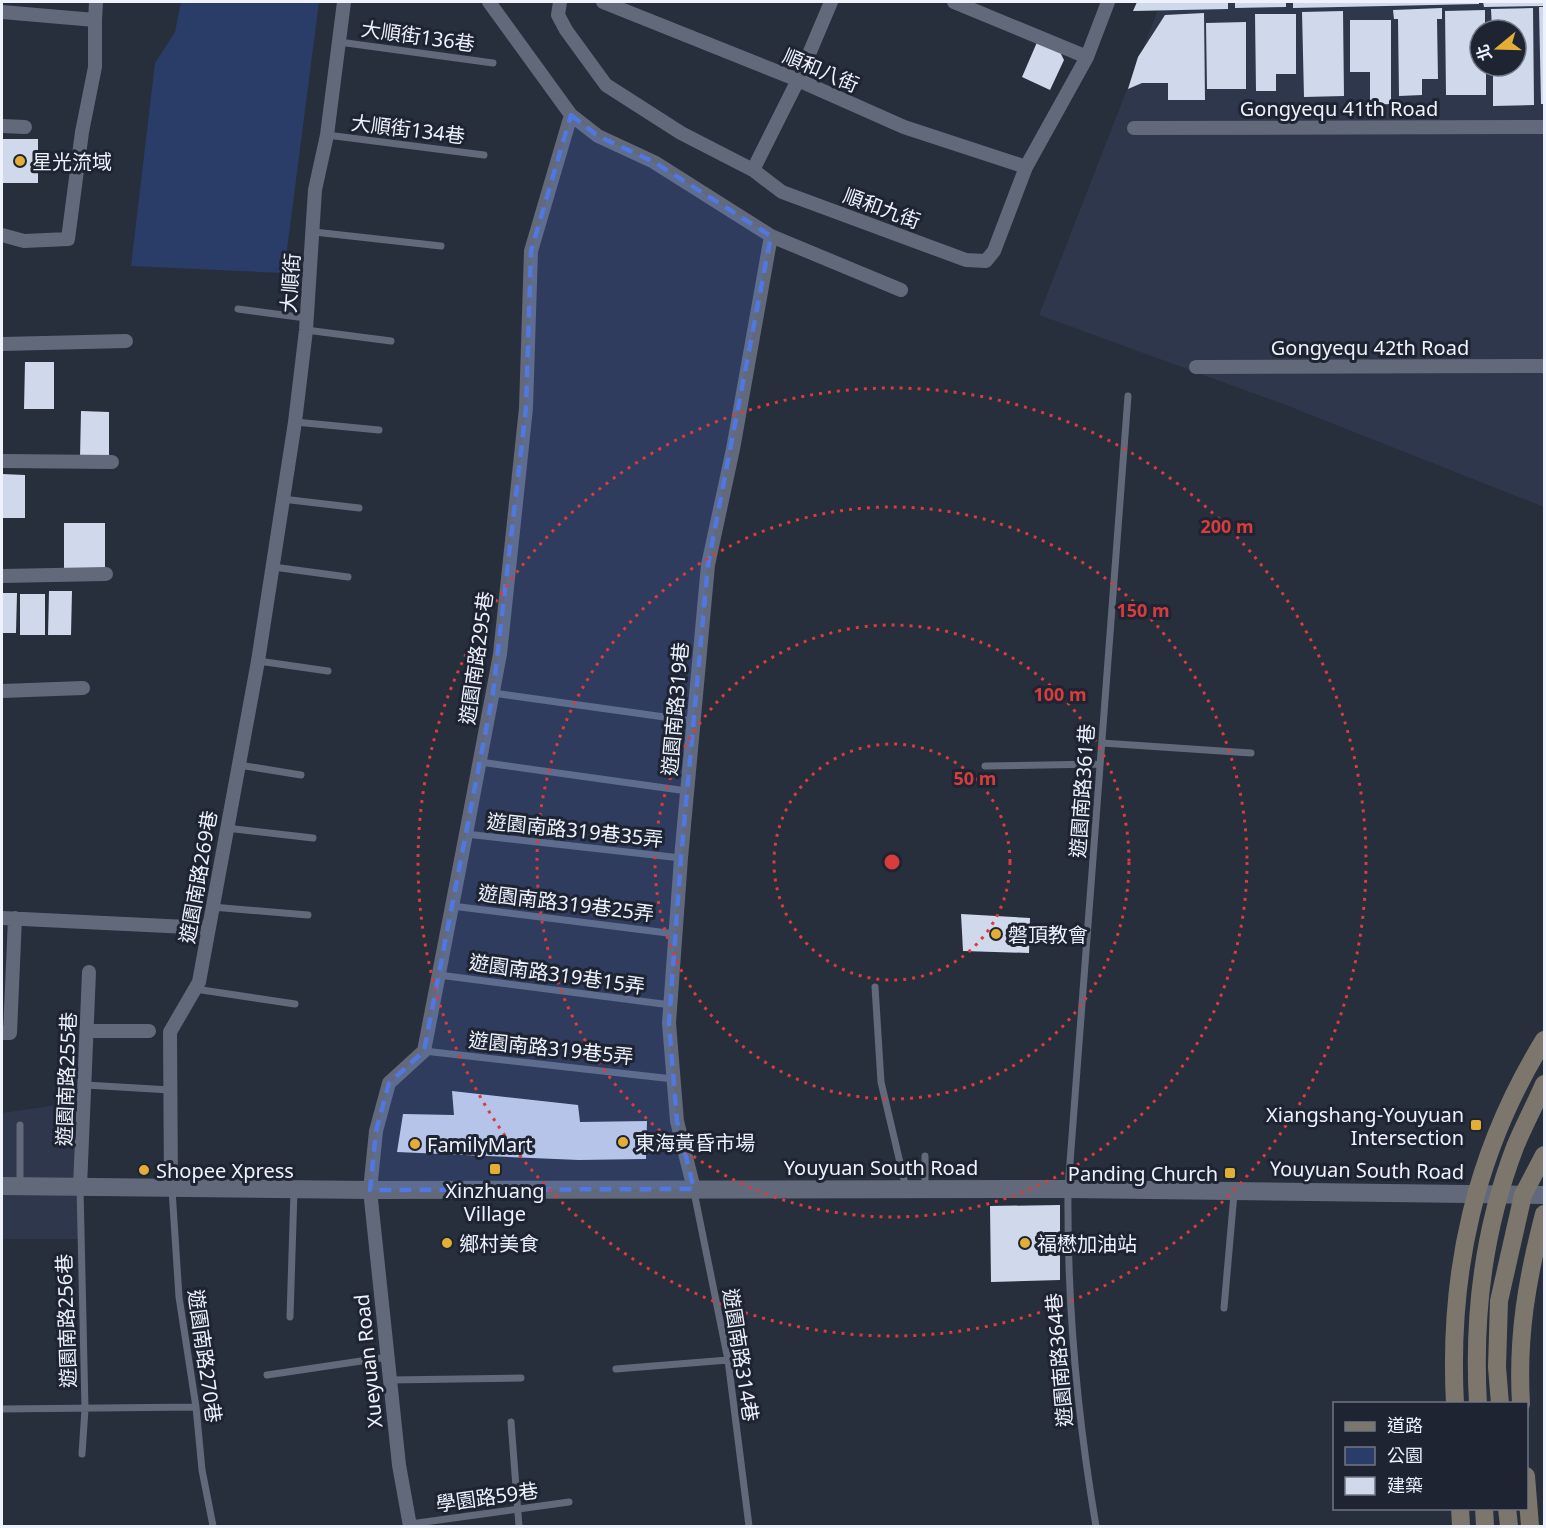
<svg xmlns="http://www.w3.org/2000/svg" width="1546" height="1528" font-family="'Noto Sans','Noto Sans TC',sans-serif">
<rect width="100%" height="100%" fill="#272e3c"/>
<!-- built -->
<path fill="#2e374b" fill-rule="evenodd" d="M1161,2H1544V507L1283,404L1039,315ZM1480,30H1516V66H1480Z
M84,1101L82,1239H2V1113Z"/>
<!-- green -->
<path fill="#2a3d69" d="M181,2H319L284,273L131,266L155,63L175,32Z"/>
<!-- building -->
<path fill="#d0d8eb" d="M1137,2H1228V9L1133,11Z
M1235,2H1286V7L1235,8Z
M1293,2H1479V4L1293,8Z
M1483,2H1544V6L1484,7Z
M1539,7H1544V104H1541Z
M1442,8V19H1437L1438,79H1422V95L1399,96L1398,19H1394L1393,10Z
M1533,8L1534,105L1493,106V66H1516V30H1492L1491,9Z
M1485,10V30H1480V66H1486V95H1446L1445,11Z
M1343,11L1344,96L1304,97L1302,12Z
M1204,13L1205,100H1168V83H1142L1128,89L1138,57L1165,15Z
M1255,14H1296V74H1276V91H1256Z
M1350,20H1391V104L1370,105V72H1350Z
M1246,22V89H1207L1206,23Z
M1038,40L1059,50L1064,60L1050,90L1022,77Z
M2,139H38V183H2Z
M25,362H54V409H24Z
M81,411L109,412V459L80,458Z
M2,474L25,475V518H2Z
M64,523H105V573H64Z
M49,591H72L71,635H48Z
M2,593H17L16,633H2Z
M20,594H45V635H20Z
M961,914L1030,918L1029,953L963,951Z
M452,1091L578,1105L580,1122L647,1121L646,1159L579,1160L397,1152L403,1114L454,1115Z
M1060,1205V1280L991,1282L990,1206Z"/>
<g fill="none" stroke-linecap="round" stroke-linejoin="round">
<!-- service -->
<path stroke="#62697a" stroke-width="7" d="M339,42L493,63
M327,135L484,155
M314,232L441,246
M238,309L306,318
M306,330L391,341
M295,422L379,430
M282,499L359,508
M273,567L348,577
M258,661L328,671
M493,693L693,721
M1102,743L1251,753
M480,762L687,791
M239,765L301,775
M985,766L1100,764
M226,828L313,838
M466,834L681,858
M452,906L676,934
M212,907L308,915
M439,975L671,1005
M875,987L881,1082L906,1188
M195,989L295,1004
M424,1051L673,1079
M86,1085L170,1090
M20,1125V1186
M925,1156V1187
M80,1187L85,1409L82,1454
M172,1190L179,1297L196,1407L202,1470L213,1526
M694,1192L728,1360L749,1526
M1224,1308L1234,1194
M290,1317L294,1191
M616,1369L728,1360
M267,1375L388,1357
M390,1380L521,1378
M2,1409L196,1407
M511,1422L519,1526
M410,1524L569,1502
M1096,1526C1077,1415 1067,1302 1068,1189L1128,396"/>
<!-- minor -->
<path stroke="#62697a" stroke-width="14" d="M489,2L571,115L598,136L654,162L771,236L901,290
M560,2L558,15L566,30L606,85L681,133L753,170L782,192L966,260L986,261L994,251L1026,167L1087,57L1108,2
M603,2L798,80L904,127L1026,167
M954,2L1087,57
M2,12L95,20V67L82,132L68,239L24,241L2,235
M95,20L96,2
M2,126L25,127
M1134,128L1544,127
M753,170L798,80L831,2
M2,344L126,341
M1196,367L1544,366
M2,461L112,462
M2,576L106,574
M2,691L83,688
M2,918L208,928
M87,1031H149
M2,1033H10L15,918
M80,1187L89,972
M171,1188L170,1032L199,982L258,661L295,422L306,330L315,190L327,135L344,2
M694,1189L677,1121L669,1023L681,858L708,565L733,449L771,236
M410,1526L399,1465L370,1190L376,1131L389,1083L424,1051L466,834L500,654L526,408L531,251L571,115"/>
<!-- tertiary -->
<path stroke="#62697a" stroke-width="18" d="M2,1186L370,1190L1068,1189L1544,1195"/>
<!-- secondary -->
<path stroke="#7d766c" stroke-width="18" d="M1455,1404C1448,1272 1475,1152 1544,1040
M1478,1404C1473,1317 1484,1228 1515,1147C1524,1125 1535,1105 1544,1084
M1500,1404L1497,1367L1499,1301L1523,1195L1544,1155
M1521,1404C1517,1336 1527,1279 1544,1214
M1526,1476L1530,1526
M1460,1508L1461,1526
M1484,1508L1485,1526
M1507,1508L1509,1526"/>
</g>
<!-- marked area -->
<path fill="#5177e1" fill-opacity="0.2" stroke="#5177e1" stroke-width="4.5" stroke-dasharray="12 8" stroke-linejoin="round" d="M571,115L598,136L654,162L771,236L708,565L681,858L669,1023L677,1121L694,1189L370,1190L376,1131L389,1083L424,1051L493,693L526,408L531,251Z"/>
<!-- distance rings -->
<g fill="none" stroke="#d83c3d" stroke-width="3" stroke-dasharray="3 6">
<circle cx="892" cy="862" r="118"/>
<circle cx="892" cy="862" r="237"/>
<circle cx="892" cy="862" r="355"/>
<circle cx="892" cy="862" r="474"/>
</g>
<!-- markers -->
<g fill="#e3ae35" stroke="#1e2432" stroke-width="2">
<circle cx="20" cy="161" r="6"/>
<circle cx="996" cy="934" r="6"/>
<rect x="1470" y="1119" width="12" height="12" rx="3"/>
<circle cx="623" cy="1142" r="6"/>
<circle cx="415" cy="1144" r="6"/>
<rect x="489" y="1163" width="12" height="12" rx="3"/>
<circle cx="144" cy="1170" r="6"/>
<rect x="1224" y="1167" width="12" height="12" rx="3"/>
<circle cx="447" cy="1243" r="6"/>
<circle cx="1025" cy="1243" r="6"/>
</g>
<g text-anchor="middle" dominant-baseline="central" stroke-width="6" stroke-linejoin="round" paint-order="stroke">
<!-- street labels -->
<g font-size="20" fill="#edf2fc" stroke="#1e2432">
<text transform="translate(418 36) rotate(8)">大順街136巷</text>
<text transform="translate(821 70) rotate(23)">順和八街</text>
<text x="1339" y="108">Gongyequ 41th Road</text>
<text transform="translate(408 129) rotate(7)">大順街134巷</text>
<text transform="translate(882 208) rotate(20)">順和九街</text>
<text transform="translate(290 283) rotate(-86)">大順街</text>
<text x="1370" y="347">Gongyequ 42th Road</text>
<text transform="translate(476 658) rotate(-82)">遊園南路295巷</text>
<text transform="translate(675 709) rotate(-85)">遊園南路319巷</text>
<text transform="translate(1082 791) rotate(-86)">遊園南路361巷</text>
<text transform="translate(575 830) rotate(6)">遊園南路319巷35弄</text>
<text transform="translate(198 877) rotate(-80)">遊園南路269巷</text>
<text transform="translate(566 903) rotate(7)">遊園南路319巷25弄</text>
<text transform="translate(557 974) rotate(8)">遊園南路319巷15弄</text>
<text transform="translate(551 1048) rotate(6)">遊園南路319巷5弄</text>
<text transform="translate(66 1079) rotate(-88)">遊園南路255巷</text>
<text x="881" y="1167">Youyuan South Road</text>
<text transform="translate(1367 1170) rotate(1)">Youyuan South Road</text>
<text transform="translate(66 1321) rotate(-92)">遊園南路256巷</text>
<text transform="translate(741 1355) rotate(81)">遊園南路314巷</text>
<text transform="translate(205 1356) rotate(82)">遊園南路270巷</text>
<text transform="translate(1059 1360) rotate(-95)">遊園南路364巷</text>
<text transform="translate(368 1361) rotate(-96)">Xueyuan Road</text>
<text transform="translate(487 1497) rotate(-8)">學園路59巷</text>
</g>
<!-- poi labels -->
<g font-size="20" fill="#edf2fc" stroke="#1e2432" text-anchor="start">
<text x="32" y="161">星光流域</text>
<text x="1008" y="934">磐頂教會</text>
<text x="1464" y="1114" text-anchor="end">Xiangshang-Youyuan<tspan x="1464" dy="23">Intersection</tspan></text>
<text x="635" y="1142">東海黃昏市場</text>
<text x="427" y="1144">FamilyMart</text>
<text x="156" y="1170">Shopee Xpress</text>
<text x="1218" y="1173" text-anchor="end">Panding Church</text>
<text x="495" y="1190" text-anchor="middle">Xinzhuang<tspan x="495" dy="23">Village</tspan></text>
<text x="459" y="1243">鄉村美食</text>
<text x="1037" y="1243">福懋加油站</text>
</g>
</g>
<circle cx="892" cy="862" r="9" fill="#d83c3d" stroke="#1e2432" stroke-width="3"/>
<g font-size="18" text-anchor="middle" font-weight="bold" fill="#d83c3d" stroke="#1e2432" stroke-width="6" stroke-linejoin="round" paint-order="stroke">
<text x="1227" y="533">200 m</text>
<text x="1143" y="617">150 m</text>
<text x="1060" y="701">100 m</text>
<text x="975" y="785">50 m</text>
</g>
<!-- border -->
<rect width="1546" height="1528" fill="none" stroke="#edf2fc" stroke-width="6"/>
<!-- legend -->
<rect x="1333" y="1402" width="195" height="108" fill="#1e2432" stroke="#717683" stroke-width="1.5"/>
<rect x="1345" y="1422" width="30" height="9" fill="#7d766c" stroke="#717683" stroke-width="1.5"/>
<text x="1387" y="1432" font-size="18" fill="#edf2fc">道路</text>
<rect x="1345" y="1447" width="30" height="18" fill="#2a3d69" stroke="#717683" stroke-width="1.5"/>
<text x="1387" y="1462" font-size="18" fill="#edf2fc">公園</text>
<rect x="1345" y="1477" width="30" height="18" fill="#d0d8eb" stroke="#717683" stroke-width="1.5"/>
<text x="1387" y="1492" font-size="18" fill="#edf2fc">建築</text>
<!-- north arrow -->
<g transform="translate(1498 48) rotate(251)"><circle r="28" fill="#1e2432" stroke="#717683" stroke-width="1.5"/>
<path d="M0-4.5L10 22L0 15L-10 22Z" fill="#e3ae35"/>
<text y="-9" font-size="16" font-weight="bold" text-anchor="middle" fill="#edf2fc">北</text>
</g>
</svg>
